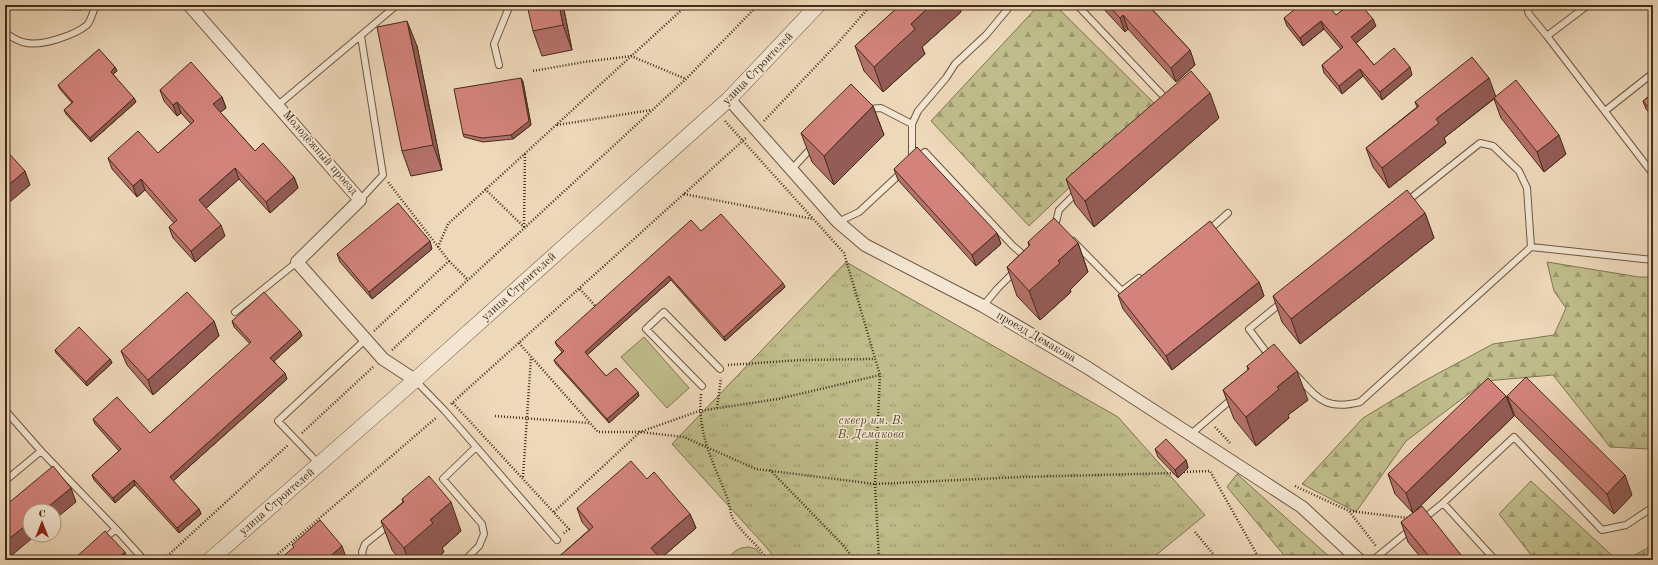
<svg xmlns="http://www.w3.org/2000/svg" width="1658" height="565" font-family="'Old Standard TT',serif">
<defs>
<pattern id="forest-firs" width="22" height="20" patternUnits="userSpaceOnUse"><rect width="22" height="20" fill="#bfbd8b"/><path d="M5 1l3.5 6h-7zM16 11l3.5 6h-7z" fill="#9d9a71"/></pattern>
<pattern id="park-tufts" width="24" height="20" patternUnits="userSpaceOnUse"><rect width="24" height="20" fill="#bfbd8b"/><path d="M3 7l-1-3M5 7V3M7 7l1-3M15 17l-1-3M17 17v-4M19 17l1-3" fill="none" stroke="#9d9a71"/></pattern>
</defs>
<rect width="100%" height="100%" fill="#eed8ba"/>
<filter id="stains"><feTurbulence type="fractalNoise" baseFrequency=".005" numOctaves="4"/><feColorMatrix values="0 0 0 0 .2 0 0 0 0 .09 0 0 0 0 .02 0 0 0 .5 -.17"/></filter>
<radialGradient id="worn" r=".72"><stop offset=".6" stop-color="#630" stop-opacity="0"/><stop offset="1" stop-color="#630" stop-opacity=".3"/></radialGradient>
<!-- grass -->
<path fill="#bfbd8b" stroke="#807452" d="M644,337L689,388L667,408L621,357Z
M749,547L756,549L766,560H729C732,551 740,547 749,547Z"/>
<!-- forest -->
<path fill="url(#forest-firs)" stroke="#807452" d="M1039,5H1055L1156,105L1029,226L931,121Z
M1547,262L1639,277H1653V387L1649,396V449L1610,447L1553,375L1486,381L1406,441L1356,512L1302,484L1363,418L1424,381L1493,344L1554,335L1566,308L1554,291Z
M1237,474L1333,560H1288L1227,487Z
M1531,481L1617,560H1535L1499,514Z
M1653,545V560H1626Z"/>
<!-- park -->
<path fill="url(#park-tufts)" stroke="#807452" d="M846,262L1118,417L1205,515L1150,560H776L767,548L672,444Z"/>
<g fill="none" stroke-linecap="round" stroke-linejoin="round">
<defs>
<path id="service" d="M1077,5L1168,101
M1526,5L1529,14L1547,36
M1588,5L1547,36L1653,174
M5,32C11,37 19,42 27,43C43,46 75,35 87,25C91,21 93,11 96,5
M499,65L494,44L510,5
M278,105L397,5
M868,109L881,108L912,124
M1605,111L1653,73
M917,157L925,152L1013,246L1027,258
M912,159V124L918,111L946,78L955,64L986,35L1011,5
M792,169L813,146
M360,200L383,175L361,36
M1406,202L1480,143L1493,146L1519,171L1527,188L1531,247
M838,222L859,212L902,172
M1055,226L1059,210L1077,192
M1208,231L1228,213
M1073,241L1122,291L1139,278
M983,306L998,288L1015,271
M235,312L297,262
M1270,357L1249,329L1282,302
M1295,374C1318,398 1324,411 1360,402L1531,247L1653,260
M415,380L445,411L557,540
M702,386L646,329L664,312L720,369
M5,410L41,451L116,529
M1191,434L1233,398
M319,464L278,421L365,340
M5,481L41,451
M1443,503L1495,560
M1422,520L1443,503L1514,437L1602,530L1626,525L1653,507
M103,540L116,529L144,560
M364,560L362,552L365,544L390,524
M465,560L479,546L484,534L482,524L443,479L476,447
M1373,560L1411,529"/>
<path id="minor" d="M189,5L360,200L297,262L383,359L415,380
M729,99L838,222L865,245L983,306L1088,368L1302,507L1359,560"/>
<path id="tertiary" d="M210,560L415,380L729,99L818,5"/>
</defs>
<!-- service casing -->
<use href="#service" stroke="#6d5740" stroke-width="8"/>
<!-- minor casing -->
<use href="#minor" stroke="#6d5740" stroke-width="14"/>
<!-- tertiary casing -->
<use href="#tertiary" stroke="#6d5740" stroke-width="16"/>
<!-- path -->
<path stroke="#422c18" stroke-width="2.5" stroke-dasharray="1 2" stroke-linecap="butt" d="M533,71L584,62L631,56L686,79
M725,121L844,253L880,375L875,484L879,560
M764,121L837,44L871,5
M557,125L651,110
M485,189L524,227
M684,194L813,219
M524,227L525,154
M438,247L448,224L687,5
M449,261L468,280
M580,289L597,308
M374,331L449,261L388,182
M519,343L598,432H640L684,437L756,469L875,484L1021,477L1176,473
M392,350L686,79L758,5
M728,365L801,360L875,359
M701,394C697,435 714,463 728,500C730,506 730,515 734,520C743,535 758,544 767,560
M453,403L569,529L563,534
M451,404L747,137
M717,408L721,378
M495,416L589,423
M1215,427L1230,443
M302,433L373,367
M770,470L842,544L855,560
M1181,472L1210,471L1260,560
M523,477L531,357
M1295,486L1349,511L1376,546
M1350,511L1408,518
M554,512L640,432L699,411L778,399L880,375
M1195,532L1218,560
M1216,557L1231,560
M163,560L288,445
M271,560L437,417"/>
<!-- service -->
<use href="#service" stroke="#f4e6d2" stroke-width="6"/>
<!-- minor -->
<use href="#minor" stroke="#f4e6d2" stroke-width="12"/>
<!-- tertiary -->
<use href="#tertiary" stroke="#f4e6d2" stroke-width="15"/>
</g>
<!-- wall -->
<path fill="#b5716b" stroke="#422c18" d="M28,5H82V10L29,9Z
M563,5L572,50L542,56L533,31Z
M601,5H624L602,9Z
M893,5H960L959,6L961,12L922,47L925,54L883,92L864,71L855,46L895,10Z
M1100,5H1148L1190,50L1195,65L1176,82L1128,29L1125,32Z
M1336,15L1376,26L1356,43L1374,65L1412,75L1382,100L1363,76L1342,94L1324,73L1322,65L1341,49L1324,29L1303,46L1287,26L1284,18Z
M417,46L442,170L411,176L402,151Z
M115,67L117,71L113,74L136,102L91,142L66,114L64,110L72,103L60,89L58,85Z
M521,78L523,82L531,125L513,139L483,142L464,137L463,134Z
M160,90L222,97L226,108L220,112L255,151L294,177L298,188L270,213L239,179L206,208L225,236L195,262L173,238L169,227L174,223L145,190L137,197L112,169L108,158L158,153L191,124L181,113L177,116L164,101Z
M1653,93V117L1646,109L1643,101Z
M1495,97L1566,154L1544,172L1501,118L1494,99L1444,138L1446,143L1389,188L1373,167L1366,148L1417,107L1415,102Z
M873,106L884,135L834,185L812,162L801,133Z
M1219,118L1094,227L1075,204L1066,179Z
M894,169L997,233L1001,244L976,266L898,180Z
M1425,213L1434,238L1300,344L1282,322L1273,296Z
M701,231L785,287L725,341L671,280L587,355L606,376L639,396L609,423L556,364L554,360L562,352L557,346L555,342Z
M1028,242L1078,243L1088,272L1070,290L1071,292L1040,320L1017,296L1007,267L1029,246Z
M432,249L372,299L340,262L337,254Z
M1259,282L1264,296L1172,370L1123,309L1118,295Z
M214,321L219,336L153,395L127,365L121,351Z
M232,321L300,331L302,336L274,361L287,379L173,481L199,509L201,514L179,533L135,485L115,503L94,480L92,475L119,451L95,424L93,419L150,433L250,344L234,327Z
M55,350L110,359L112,363L87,386L56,353Z
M1247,366L1308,400L1288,415L1289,418L1256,446L1234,419L1223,390L1248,370Z
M1506,396L1514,416L1413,513L1395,494L1388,474Z
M1507,396L1632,495L1614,514L1515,416Z
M1155,449L1186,460L1188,468L1178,478L1158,457Z
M647,479L690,514L696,528L660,559V560H555L589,530L582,522L577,508Z
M402,499L461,531L442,548L444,552L434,560H400L392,550L381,521L403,502Z
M1401,522L1465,560H1423L1408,542Z"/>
<!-- shaded-wall -->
<path fill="#945c57" stroke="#422c18" d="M559,5H563L572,50L563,25Z
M931,5H960L959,6L961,12L922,47L925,54L883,92L874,67L911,24Z
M1123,15L1128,29L1125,32L1120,18Z
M1373,19L1376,26L1354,45L1351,37Z
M407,21L417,46L442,170L433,145Z
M1321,21L1324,29L1303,46L1300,38Z
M1190,50L1195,65L1176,82L1171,68Z
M115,67L117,71L112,75L111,72Z
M1410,67L1412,75L1382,100L1380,92Z
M1360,69L1363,76L1342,94L1339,86Z
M521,78L523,82L531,125L513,139L511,135Z
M1489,78L1496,97L1444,138L1446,143L1389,188L1382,168L1436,119Z
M1210,93L1219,118L1094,227L1085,201Z
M222,97L226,108L217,115L213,104Z
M134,98L136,102L91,142L90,138Z
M177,102L181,113L177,116L173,105Z
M873,106L884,135L834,185L824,156Z
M1559,135L1566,154L1544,172L1537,152Z
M235,168L239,179L203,211L199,200Z
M25,171L30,185L5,206V188Z
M294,177L298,188L270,213L266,202Z
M141,179L145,190L137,197L133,186Z
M1425,213L1434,238L1300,344L1291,319Z
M221,225L225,236L195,262L191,251Z
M997,233L1001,244L976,266L972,255Z
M430,241L432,249L372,299L369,292Z
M1078,243L1088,272L1070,290L1071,292L1040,320L1029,291L1058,261Z
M669,276L671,280L586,356L585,352Z
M1259,282L1264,296L1172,370L1166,356Z
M783,283L785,287L725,341L724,337Z
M214,321L219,336L153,395L148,380Z
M300,331L302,336L272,363L270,358Z
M110,359L112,363L87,386L86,382Z
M1297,371L1308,400L1288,415L1289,418L1256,446L1246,417L1277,387Z
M285,373L287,379L172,482L170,477Z
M638,392L639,396L609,423L607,419Z
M1506,396L1514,416L1413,513L1406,493Z
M1186,460L1188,468L1178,478L1175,470Z
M1625,475L1632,495L1614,514L1607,494Z
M134,480L135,485L115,503L113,498Z
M71,488L76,502L54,520V511H43Z
M451,502L461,531L442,548L444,552L434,560H408L404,548L430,520Z
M199,509L201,514L179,533L177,528Z
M690,514L696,528L660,559V560H655L651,548Z
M30,522V535H36L6,560H5V542Z
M342,546L347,560H326Z
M125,552L127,560H116Z"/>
<!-- building -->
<path fill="#d3837c" stroke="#422c18" d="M527,5H559L563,25L533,31Z
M894,5H931L911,24L915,29L874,67L855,46L897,8Z
M1108,5H1148L1190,50L1171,68L1123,15L1120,18Z
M1300,5H1328L1336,15L1349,5H1361L1373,19L1351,37L1374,65L1394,48L1410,67L1380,92L1360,69L1339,86L1322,65L1343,47L1321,21L1300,38L1284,18Z
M407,21L433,145L402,151L377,27Z
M99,49L115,67L111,72L134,98L90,138L64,110L73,102L58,85Z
M1472,57L1489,78L1436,119L1439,123L1382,168L1366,148L1419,106L1415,102Z
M191,62L222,97L213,104L255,151L263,143L294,177L266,202L235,168L199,200L221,225L191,251L169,227L177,220L141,179L133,186L108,158L138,131L158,153L194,121L177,102L173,105L160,90Z
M1191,71L1210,93L1085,201L1066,179Z
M521,78L529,121L511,135L482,138L463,134L454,89Z
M1516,80L1559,135L1537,152L1494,98Z
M851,84L873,106L824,156L801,133Z
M1653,93V113L1643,101Z
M917,147L997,233L972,255L894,169Z
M5,149L25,171L5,188Z
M1407,190L1425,213L1291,319L1273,296Z
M398,203L430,241L369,292L337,254Z
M721,214L783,283L724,337L669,276L585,352L606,376L616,368L638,392L607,419L554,360L564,351L555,342L691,220L701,231Z
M1054,218L1078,243L1058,261L1060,263L1029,291L1007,267L1030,245L1028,242Z
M1210,221L1259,282L1166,356L1118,295Z
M187,292L214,321L148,380L121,351Z
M264,292L300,331L270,358L285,373L170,477L199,509L177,528L134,480L113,498L92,475L121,449L93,419L117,397L150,433L251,342L232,321Z
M79,327L110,359L86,382L55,350Z
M1274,344L1297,371L1277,387L1279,389L1246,417L1223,390L1249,369L1247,366Z
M1526,377L1625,475L1607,494L1507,396Z
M1488,378L1506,396L1406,493L1388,474Z
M1166,439L1186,460L1175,470L1155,449Z
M631,461L647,479L654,472L690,514L651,548L659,557L656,560H555L593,527L577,508Z
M53,466L71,488L43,511H30V522L5,542V506Z
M429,476L451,502L430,520L433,523L404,548L381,521L404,502L402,499Z
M1422,506L1465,560H1432L1401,522Z
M320,520L342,546L326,560H279L294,547L292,545Z
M105,531L125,552L116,560H73Z"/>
<g text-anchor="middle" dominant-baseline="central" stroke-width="3" stroke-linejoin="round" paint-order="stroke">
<!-- street labels -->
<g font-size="12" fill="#422c18" stroke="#f4e6d2">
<text transform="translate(758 69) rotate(-46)">улица Строителей</text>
<text transform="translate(320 153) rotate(49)">Молодёжный проезд</text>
<text transform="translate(519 287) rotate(-42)">улица Строителей</text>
<text transform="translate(1036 337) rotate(30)">проезд Демакова</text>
<text transform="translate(277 502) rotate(-41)">улица Строителей</text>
</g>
<!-- park labels -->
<g font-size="12" font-style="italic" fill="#5b492f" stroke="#f4e6d2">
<text x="871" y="421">сквер им. В.<tspan x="871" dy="14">В. Демакова</tspan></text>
</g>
</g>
<!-- margin -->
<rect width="1658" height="565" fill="none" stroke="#eed8ba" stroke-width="20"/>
<rect x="6" y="6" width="1646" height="553" fill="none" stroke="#422c18" stroke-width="2"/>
<rect x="10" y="10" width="1638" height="545" fill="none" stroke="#422c18"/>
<!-- north arrow -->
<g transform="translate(42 523)"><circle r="19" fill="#f4e6d2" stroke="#ad9c88"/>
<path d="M0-3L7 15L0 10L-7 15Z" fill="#8f2418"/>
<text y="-6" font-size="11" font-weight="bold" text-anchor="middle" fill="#422c18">С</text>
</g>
<rect width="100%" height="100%" filter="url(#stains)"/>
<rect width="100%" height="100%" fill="url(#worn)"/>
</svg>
